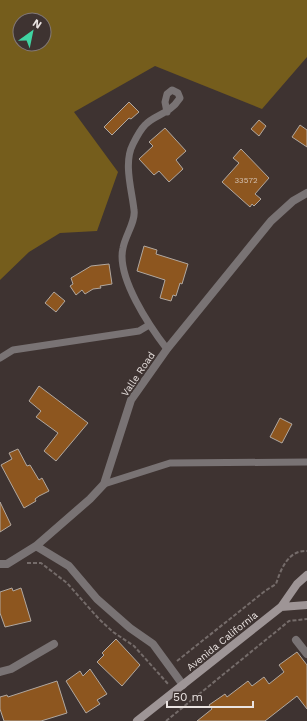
<svg xmlns="http://www.w3.org/2000/svg" width="307" height="721" font-family="'Work Sans',sans-serif">
<rect width="100%" height="100%" fill="#3e3331"/>
<!-- green -->
<path fill="#755d1c" fill-rule="evenodd" d="M0,0H307V57L262,109L155,66L74,112L118,172L97,231L60,233L29,252L0,280ZM20,20H44V44H20Z"/>
<!-- building -->
<path fill="#8d561f" stroke="#b1a8a0" d="M129,102L139,112L131,119L129,118L112,135L104,127Z
M259,120L266,126L259,136L251,129Z
M300,125L307,130V147L292,137Z
M165,128L186,151L176,160L183,169L169,182L159,171L154,175L139,159L153,146L149,142Z
M241,149L269,178L255,194L261,199L254,206L252,204L250,207L222,182L239,163L233,158Z
M144,246L157,250L156,254L188,264L182,284L180,283L176,296L173,295L171,301L160,298L165,280L137,271Z
M109,264L112,284L100,286L101,288L93,289L85,294L82,290L76,295L70,286L73,284L71,278L91,266Z
M54,292L65,301L56,312L45,303Z
M39,386L88,423L56,461L44,451L58,433L36,417L41,411L29,401Z
M280,418L292,424L282,443L270,437Z
M18,449L27,466L30,465L39,480L42,478L49,491L39,496L35,499L36,501L24,508L1,465L12,459L9,453Z
M0,502L11,525L0,532Z
M12,588L13,591L21,588L31,621L5,627L0,613V592Z
M116,639L140,665L122,686L97,662L104,655L102,653Z
M297,652L307,665V709L297,696L265,721H197L212,709L209,705L225,694L227,697L248,681L252,686L264,677L269,684L284,672L279,665Z
M90,669L107,694L97,700L100,704L86,713L66,681L80,671L83,676Z
M57,681L67,713L41,721H4L0,709V697L7,695L8,697Z"/>
<g fill="none" stroke-linecap="round" stroke-linejoin="round">
<!-- path -->
<path stroke="#756c6a" stroke-width="2" stroke-dasharray="4 2" stroke-linecap="butt" d="M27,563H41L67,583L99,619L113,632L134,646L169,685
M177,661L265,591L276,584C281,569 288,550 307,551
M166,721L289,621L307,619"/>
<!-- lane -->
<path stroke="#797374" stroke-width="7" d="M167,112L165,102L167,94L172,90L178,93L180,98C169,115 155,114 145,125C140,130 136,138 133,144C123,163 132,190 134,210C136,221 125,236 123,248C116,277 150,327 167,349
M0,358L13,350L139,331L149,325
M104,484L170,463L307,462"/>
<!-- street -->
<path stroke="#797374" stroke-width="8" d="M36,546L69,566L97,599L130,628L153,644L183,685
M0,564H7L36,546L90,499L104,484L131,400L167,349L271,221L293,201L307,193
M296,640L307,654
M0,672L11,669L54,644"/>
<!-- secondary -->
<path stroke="#9e9596" stroke-width="8" d="M307,575L297,584L281,607L307,605
M137,721L281,607"/>
</g>
<g text-anchor="middle" dominant-baseline="central" stroke-width="4" stroke-linejoin="round" paint-order="stroke">
<!-- number labels -->
<g font-size="8" fill="#d3c0b0">
<text x="246" y="180">33572</text>
</g>
<!-- street labels -->
<g font-size="10" fill="#eae3e1" stroke="#3e3331">
<text transform="translate(138 374) rotate(-56)">Valle Road</text>
<text transform="translate(222 641) rotate(-39)">Avenida California</text>
</g>
</g>
<!-- north arrow -->
<g transform="translate(32 32) rotate(33)"><circle r="19" fill="#3e3331" stroke="#837977"/>
<path d="M0-3L7 15L0 10L-7 15Z" fill="#40d4a2"/>
<text y="-6" font-size="11" font-weight="bold" text-anchor="middle" fill="#eae3e1">N</text>
</g>
<!-- scale -->
<path d="M167 701v6h86v-6" fill="none" stroke="#eae3e1" stroke-width="2"/>
<text x="173" y="701" font-size="12" fill="#eae3e1" stroke="#3e3331" stroke-width="3" paint-order="stroke">50 m</text>
</svg>
